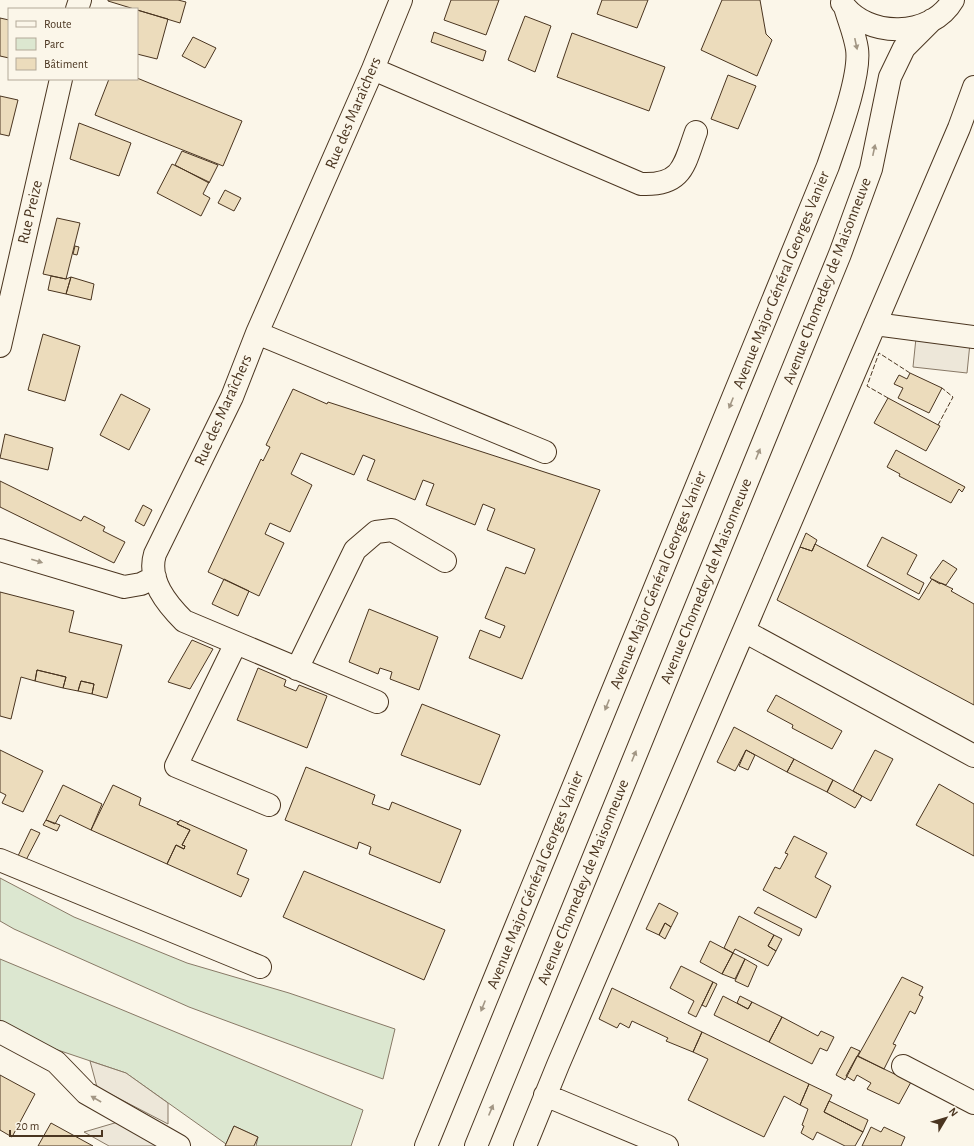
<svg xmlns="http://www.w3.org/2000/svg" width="974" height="1146" font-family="'Alegreya Sans',sans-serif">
<rect width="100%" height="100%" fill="#fbf6e9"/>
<!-- green -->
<path fill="#dce7d0" stroke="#887966" d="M0,878L74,917L187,963L289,993L395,1029L383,1079L189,1007L14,929L0,921Z
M0,959L363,1110L351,1146H256L258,1137L234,1126L226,1144L126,1073L34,1042L0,1025Z"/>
<!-- parking -->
<path fill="#ede7d9" stroke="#887966" d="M916,338L970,343L967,373L913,367Z
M90,1061L126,1073L168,1103V1124L97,1087Z
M118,1122L158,1146H109L84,1132Z"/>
<!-- building -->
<path fill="#ecdcbc" stroke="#4a3520" d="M108,0H178L186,2L180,23L108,1Z
M451,0H499L486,35L444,20Z
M602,0H648L637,28L597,14Z
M722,0H760L766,34L772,40L757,76L701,50Z
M137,10L168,19L157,59L137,54Z
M525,16L551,26L535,72L508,60Z
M0,18L9,20V58L0,56Z
M434,32L486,51L483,61L431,42Z
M572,33L665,67L649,111L557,77Z
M193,37L216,48L205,68L182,56Z
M728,75L756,86L738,129L711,119Z
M137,78L242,121L223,166L95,115L109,79Z
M0,96L18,100L9,136L0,134Z
M79,123L131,143L119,176L70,159Z
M182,151L218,165L209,183L175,165Z
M172,164L209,182L203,194L210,198L201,216L157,193Z
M225,190L241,198L234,211L218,203Z
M57,218L80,223L66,279L43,274Z
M75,246L79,247L77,255L73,254Z
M51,276L66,279L71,277L66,294L48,290Z
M71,277L94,284L91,300L66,294Z
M43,334L80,346L65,401L28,390Z
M910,373L942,388L929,413L898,398L903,388L894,384L899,375L907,379Z
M293,389L327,404L328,402L600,490L522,679L469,658L480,630L500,638L505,626L485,618L506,567L525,574L535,549L487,530L495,509L483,504L475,525L426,505L434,484L423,480L415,500L367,480L375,460L363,455L354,475L301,453L291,474L312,485L290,532L270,523L265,534L284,543L259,596L208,572L261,459L263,461L270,447L266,445Z
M121,394L150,409L129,450L100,435Z
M888,398L940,426L926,451L874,423Z
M5,434L53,448L48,470L0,458Z
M896,450L965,487L962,492L959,489L951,503L899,476L900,474L887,467Z
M0,481L81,521L84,516L105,527L103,531L125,542L114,563L0,507Z
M143,505L152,510L144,526L135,521Z
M806,533L817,540L812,551L800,547Z
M882,537L917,555L907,574L924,583L919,594L867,566Z
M815,544L919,600L932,579L953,589L951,591L974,604V705L777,600L800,547L812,551Z
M943,560L957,569L946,585L941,583L940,584L930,578Z
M224,579L249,591L238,616L212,604Z
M0,592L74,611L69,632L122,645L107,698L92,694L94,684L81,681L78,691L63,688L66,677L37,670L35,681L21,677L11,719L0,716Z
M369,609L438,637L419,690L390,679L392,672L380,668L378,674L349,662Z
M192,640L213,649L190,689L168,682Z
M258,668L286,680L284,686L296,691L299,685L327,696L307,748L237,720Z
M37,670L66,677L63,688L35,681Z
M81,681L94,684L92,694L78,691Z
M776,695L842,731L832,749L792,728L793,725L767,711Z
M422,704L500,735L480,785L401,755Z
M734,727L794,759L787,772L746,750L735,771L717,762Z
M0,750L43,771L23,812L2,803L6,795L0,792Z
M746,750L755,755L748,770L739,766Z
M875,750L893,759L871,801L853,791Z
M794,759L833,780L827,792L787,772Z
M306,767L375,795L372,804L389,810L392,802L461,830L440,883L369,854L371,847L359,842L357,849L285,820Z
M833,780L862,796L855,808L827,792Z
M939,784L974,804V856L916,825Z
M63,785L102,804L91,830L60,815L55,824L46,820Z
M113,785L141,798L139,805L178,822L179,821L177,824L190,830L182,845L185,846L184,849L176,845L167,864L91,830Z
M46,820L60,825L57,831L43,825Z
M180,820L247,850L237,874L249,879L241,897L167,864L176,845L184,849L185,846L182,845L190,830L177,824Z
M31,829L40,833L25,862L17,858Z
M794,836L827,853L815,877L831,886L816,918L763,890L775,867L780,869L788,854L785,853Z
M304,871L445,930L424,980L283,917Z
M659,903L678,913L671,927L665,923L659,935L646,929Z
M758,907L802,929L799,936L754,913Z
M739,916L774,935L768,946L776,951L768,966L735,949L733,953L724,948Z
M665,923L671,927L665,939L659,935Z
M774,935L782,939L776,951L768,946Z
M710,941L733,953L722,974L700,962Z
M733,953L745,959L735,979L722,974Z
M745,959L757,966L748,987L735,981Z
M681,966L713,982L696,1017L688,1013L694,1001L670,988Z
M902,977L923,987L919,995L923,997L915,1014L910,1011L893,1044L896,1045L884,1069L858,1056Z
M713,982L717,984L706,1007L702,1005Z
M612,988L702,1032L693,1052L666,1041L668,1038L632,1021L629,1028L620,1023L617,1028L599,1019Z
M723,996L748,1009L752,1002L782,1017L769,1042L714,1015Z
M740,996L752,1002L748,1009L737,1003Z
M782,1017L818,1036L821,1031L834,1037L827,1051L820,1048L812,1064L769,1042Z
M702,1032L809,1084L800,1105L784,1096L764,1137L688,1100L708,1059L693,1052Z
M851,1047L860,1051L845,1080L836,1075Z
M857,1056L911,1082L899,1104L867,1089L871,1083L857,1075L854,1081L846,1076Z
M0,1075L35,1094L12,1137L0,1130Z
M809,1084L832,1095L824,1112L863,1132L855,1146H845L817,1132L813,1140L801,1133L804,1126L802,1125L808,1109L800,1105Z
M829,1101L868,1120L863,1132L824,1112Z
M51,1123L93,1146H38Z
M234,1126L258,1137L254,1146H225Z
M871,1127L881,1132L884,1127L905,1137L901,1146H862Z"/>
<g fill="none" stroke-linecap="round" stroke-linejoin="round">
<defs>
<path id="minor" d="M77,9L80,0
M373,69L641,184C683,186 684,165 696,132
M875,324L974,337
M257,333L545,452
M0,346L61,79
M0,550L124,587L141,584L155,577
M744,631L974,756
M236,643L176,766L269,805
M297,669L355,550L376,532L392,530L445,561
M377,702L184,621C167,604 147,580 155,554L232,397L257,333L373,69L401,0
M0,860L260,967
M0,1032L56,1062L86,1093L179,1146
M903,1066L974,1103
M545,1095L667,1146
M525,1146L558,1065L959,128L974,87"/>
<path id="major" d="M842,3C867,39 931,38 953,0
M426,1146L828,166C837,139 861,76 857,49C855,35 849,21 845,7
M476,1146L840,254L871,169L890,77L904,48L932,20"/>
</defs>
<!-- minor casing -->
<use href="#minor" stroke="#4a3520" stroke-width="24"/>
<!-- major casing -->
<use href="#major" stroke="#4a3520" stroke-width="24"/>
<!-- minor -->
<use href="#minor" stroke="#fbf6e9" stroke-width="22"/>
<!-- major -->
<use href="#major" stroke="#fbf6e9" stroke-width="22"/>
<!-- fence -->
<path stroke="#4a3520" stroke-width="1" stroke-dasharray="5 2" stroke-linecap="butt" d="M888,398L867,386L879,353L910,373
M938,425L953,397L942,388"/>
</g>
<!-- one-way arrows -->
<defs><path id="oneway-solid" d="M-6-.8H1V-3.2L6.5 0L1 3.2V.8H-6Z"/></defs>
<g fill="#a29684">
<use href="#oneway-solid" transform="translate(856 44) rotate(78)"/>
<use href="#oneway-solid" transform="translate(874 150) rotate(-78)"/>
<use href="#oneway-solid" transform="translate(731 403) rotate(112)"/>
<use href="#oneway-solid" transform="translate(758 454) rotate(-68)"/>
<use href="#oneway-solid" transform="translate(37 561) rotate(17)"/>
<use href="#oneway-solid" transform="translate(607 705) rotate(112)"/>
<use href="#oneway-solid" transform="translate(634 756) rotate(-68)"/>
<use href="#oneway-solid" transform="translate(483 1006) rotate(112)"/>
<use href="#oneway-solid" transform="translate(96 1099) rotate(-150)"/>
<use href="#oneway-solid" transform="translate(491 1110) rotate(-67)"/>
</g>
<g text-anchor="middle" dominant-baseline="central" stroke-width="3" stroke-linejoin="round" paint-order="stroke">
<!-- street labels -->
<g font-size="16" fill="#4a3520" stroke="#fbf6e9">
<text transform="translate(353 113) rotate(-67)">Rue des Maraîchers</text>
<text transform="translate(30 212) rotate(-77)">Rue Preize</text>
<text transform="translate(781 280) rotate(-68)">Avenue Major Général Georges Vanier</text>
<text transform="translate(827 281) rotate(-69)">Avenue Chomedey de Maisonneuve</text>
<text transform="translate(223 410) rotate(-66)">Rue des Maraîchers</text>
<text transform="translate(658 580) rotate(-68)">Avenue Major Général Georges Vanier</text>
<text transform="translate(706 581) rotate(-68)">Avenue Chomedey de Maisonneuve</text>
<text transform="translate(535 880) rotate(-68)">Avenue Major Général Georges Vanier</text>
<text transform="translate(583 882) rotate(-68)">Avenue Chomedey de Maisonneuve</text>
</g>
</g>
<!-- legend -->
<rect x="8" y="8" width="130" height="72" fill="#fbf6e9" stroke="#b4a999"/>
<rect x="16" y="21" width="20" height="6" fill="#fbf6e9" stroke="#b4a999"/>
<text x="44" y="28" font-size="12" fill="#4a3520">Route</text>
<rect x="16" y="38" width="20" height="12" fill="#dce7d0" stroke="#b4a999"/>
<text x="44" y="48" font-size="12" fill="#4a3520">Parc</text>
<rect x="16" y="58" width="20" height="12" fill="#ecdcbc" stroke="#b4a999"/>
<text x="44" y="68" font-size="12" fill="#4a3520">Bâtiment</text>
<!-- north arrow -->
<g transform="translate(946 1118) rotate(52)" stroke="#fbf6e9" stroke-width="3" paint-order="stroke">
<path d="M0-3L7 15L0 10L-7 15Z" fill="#4a3520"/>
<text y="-6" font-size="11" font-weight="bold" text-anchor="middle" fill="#4a3520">N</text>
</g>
<!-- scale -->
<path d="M10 1130v6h92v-6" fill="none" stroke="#4a3520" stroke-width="2"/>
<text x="16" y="1130" font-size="12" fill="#4a3520" stroke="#fbf6e9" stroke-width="3" paint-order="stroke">20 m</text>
</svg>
